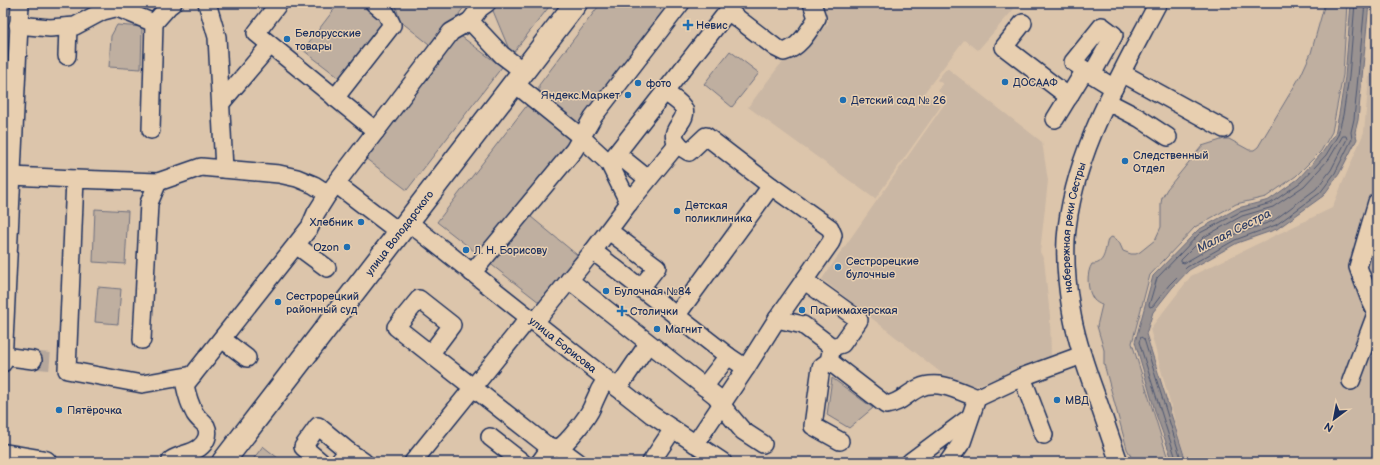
<svg xmlns="http://www.w3.org/2000/svg" width="1380" height="465" font-family="'Balsamiq Sans',sans-serif">
<rect width="100%" height="100%" fill="#dcc5ab"/>
<filter id="ink" filterUnits="userSpaceOnUse"><feTurbulence type="fractalNoise" baseFrequency=".025" numOctaves="2"/><feDisplacementMap in="SourceGraphic" scale="8" xChannelSelector="R" yChannelSelector="G"/><feConvolveMatrix kernelMatrix="1 2 1 2 8 2 1 2 1" color-interpolation-filters="sRGB"/></filter>
<g filter="url(#ink)">
<!-- built -->
<path fill="#cab7a4" d="M818,3H1006L1014,9L978,50L964,40L924,93L941,106L875,199L748,107L779,66L828,24L827,12L818,6Z
M1376,3L1377,462H1186L1150,329L1191,276L1332,208L1364,132Z
M947,68L1042,142L1048,181L1040,252L1044,260L1050,316L1051,359L963,390L822,279L948,99L938,91L943,84L937,80Z"/>
<!-- green -->
<path fill="#bfafa0" stroke="#6d6f7f" d="M3,3H9L3,135Z
M339,3H365L388,20L342,80L303,50Z
M395,3H467L434,48L400,21Z
M493,3H552L513,53L511,54L491,6Z
M601,3H674L580,126L541,96L539,91V85Z
M1325,3H1347L1343,75L1332,132L1321,151L1296,176L1266,197L1236,204L1195,227L1150,275L1132,343L1169,462H1134L1127,449L1104,364V350L1097,326L1102,305C1099,304 1096,302 1094,300C1087,291 1086,273 1092,264C1105,265 1105,249 1108,239L1112,237L1119,242L1123,251L1131,254H1136L1140,252L1155,240L1161,227V203L1162,198L1167,189L1202,146L1224,139H1229L1249,150H1254L1258,147L1301,75L1311,53Z
M117,25L142,27L141,69L109,67L111,36Z
M458,34L502,67L407,190L365,158Z
M730,51L759,73L732,107L704,84Z
M528,104L573,141L519,207L582,259L544,306L437,222Z
M95,209L128,211L125,264L93,262Z
M98,287L121,289L118,324L95,322Z
M832,378L873,408L849,428L827,415Z
M263,446L264,447L283,462H251Z"/>
<!-- water -->
<path fill="#999291" stroke="#676a7d" d="M1351,3H1369L1358,120L1355,132L1357,139L1339,174L1323,196L1277,229L1237,243L1189,270L1172,288L1153,312L1146,334L1186,462H1173L1156,414L1135,342L1153,276L1198,230L1238,208L1269,200L1298,179L1322,153L1335,134L1339,114L1345,77Z"/>
<g fill="none" stroke-linecap="round" stroke-linejoin="round">
<!-- shore -->
<path stroke="#4d5772" stroke-width="1" d="M1355,3L1349,77L1343,115L1338,135L1326,155L1301,182L1271,203L1240,212L1200,233L1157,278L1149,305L1150,307L1153,306L1169,285L1187,267L1235,240L1276,225L1320,193L1335,173L1352,139L1351,132L1354,119L1365,3
M1343,136H1346L1347,139L1331,170L1316,189L1273,221L1233,235L1184,263L1181,262V260L1204,237L1242,216L1273,207L1304,186L1329,159Z
M1177,462L1139,342L1141,337L1144,339L1182,462"/>
<!-- minor-tunnel -->
<path stroke="#b5a79c" stroke-width="17" stroke-dasharray="17 8" stroke-linecap="butt" d="M33,360L56,362"/>
<defs>
<g id="minor">
<path d="M105,3L154,23L169,6L173,3"/>
<path d="M207,3L217,37L224,169"/>
<path d="M279,3L256,33L376,131"/>
<path d="M470,21L502,55L523,71"/>
<path d="M1023,23L1004,47L1069,97"/>
<path d="M18,25L50,28L75,26L103,11L115,8L116,3"/>
<path d="M67,56L68,27"/>
<path d="M1085,70L1073,62L1102,26L1114,35L1092,74"/>
<path d="M1122,73L1224,129"/>
<path d="M514,83L581,137L609,163L629,203"/>
<path d="M665,92C671,97 681,102 684,109C688,120 671,128 675,139C677,145 684,149 689,152L706,136L771,186"/>
<path d="M335,98L392,25L386,13L374,3"/>
<path d="M1108,102L1139,118L1168,137"/>
<path d="M221,103L270,45"/>
<path d="M1055,119L1085,70L1114,88"/>
<path d="M151,130L154,23"/>
<path d="M617,154L648,179"/>
<path d="M609,163L728,11L776,48L784,52C800,47 808,32 817,18L812,3"/>
<path d="M12,176L75,179"/>
<path d="M336,184L399,232"/>
<path d="M1377,202L1358,267L1369,297L1377,314"/>
<path id="s1" d="M407,221L652,415L723,462"/>
<path d="M609,231L657,267L640,289"/>
<path d="M296,245L327,268"/>
<path d="M593,251L728,356L746,368"/>
<path d="M472,273L574,150L593,117L681,3"/>
<path d="M569,280L716,396L727,412L743,431L763,444"/>
<path d="M805,281L859,320L842,344L832,347"/>
<path d="M676,316L771,186L830,228L833,235L831,242L777,319L746,368L695,444"/>
<path d="M777,319L803,325L832,347L829,361L821,367L813,426L840,441"/>
<path d="M535,322L593,251L629,203L678,143"/>
<path d="M222,339L247,358"/>
<path d="M142,340L149,203L158,182"/>
<path d="M431,353L452,325L419,299L396,327L545,444L551,447L559,448L578,462"/>
<path d="M3,356L33,360"/>
<path d="M829,361L886,405C901,403 906,394 919,388C938,379 959,391 977,398"/>
<path d="M3,363L20,3"/>
<path d="M193,375L142,384L67,370L75,179L158,182L201,167L279,174L297,178L314,185L328,194"/>
<path d="M1022,377L1044,435"/>
<path d="M1351,381L1376,314"/>
<path d="M704,387L728,356"/>
<path d="M618,388L648,344"/>
<path d="M490,437L522,462"/>
<path d="M559,448C568,442 588,417 592,407C597,395 598,391 606,379"/>
<path d="M171,460C180,454 191,454 199,448C206,443 210,434 206,426C203,422 198,419 195,414C190,405 187,395 185,385L310,227L316,213L328,194L451,32L470,21L480,8L487,3"/>
<path d="M321,462L303,447L318,426L348,451L364,462"/>
<path d="M339,462L348,451"/>
<path d="M413,462L529,318"/>
<path d="M540,462L551,447"/>
<path d="M651,462L673,429"/>
<path d="M910,462L969,418"/>
<path d="M948,462L962,442L977,398L1022,377L1082,355"/>
<path id="s2" d="M1119,462C1110,437 1102,412 1093,387C1084,362 1075,335 1071,309C1067,286 1065,262 1066,239C1072,155 1120,76 1158,3"/>
</g>
<g id="major">
<path d="M3,455L45,462"/>
<path id="s3" d="M223,462L576,3"/>
</g>
</defs>
<!-- minor casing -->
<use href="#minor" stroke="#1b2f5e" stroke-width="20"/>
<!-- major casing -->
<use href="#major" stroke="#1b2f5e" stroke-width="25"/>
<!-- minor -->
<use href="#minor" stroke="#e8cfb0" stroke-width="17"/>
<!-- major -->
<use href="#major" stroke="#e8cfb0" stroke-width="22"/>
</g>
</g>
<!-- markers -->
<g fill="#1f6fb2" stroke="#e8cfb0" stroke-width="1.5">
<path d="M686 19h4v4h4v4h-4v4h-4v-4h-4v-4h4z"/>
<circle cx="287" cy="39" r="4"/>
<circle cx="1005" cy="82" r="4"/>
<circle cx="638" cy="83" r="4"/>
<circle cx="628" cy="95" r="4"/>
<circle cx="843" cy="100" r="4"/>
<circle cx="1125" cy="161" r="4"/>
<circle cx="677" cy="211" r="4"/>
<circle cx="361" cy="222" r="4"/>
<circle cx="347" cy="247" r="4"/>
<circle cx="466" cy="250" r="4"/>
<circle cx="838" cy="267" r="4"/>
<circle cx="606" cy="291" r="4"/>
<circle cx="278" cy="302" r="4"/>
<circle cx="802" cy="310" r="4"/>
<path d="M620 305h4v4h4v4h-4v4h-4v-4h-4v-4h4z"/>
<circle cx="657" cy="329" r="4"/>
<circle cx="1057" cy="400" r="4"/>
<circle cx="59" cy="410" r="4"/>
</g>
<g text-anchor="middle" dominant-baseline="central" stroke-width="3" stroke-linejoin="round" paint-order="stroke">
<!-- poi labels -->
<g font-size="11" fill="#1b2f5e" stroke="#e8cfb0" text-anchor="start">
<text x="696" y="25">Невис</text>
<text x="295" y="33">Белорусские<tspan x="295" dy="13">товары</tspan></text>
<text x="1013" y="82">ДОСААФ</text>
<text x="646" y="83">фото</text>
<text x="620" y="95" text-anchor="end">Яндекс.Маркет</text>
<text x="851" y="100">Детский сад № 26</text>
<text x="1133" y="155">Следственный<tspan x="1133" dy="13">Отдел</tspan></text>
<text x="685" y="205">Детская<tspan x="685" dy="13">поликлиника</tspan></text>
<text x="353" y="222" text-anchor="end">Хлебник</text>
<text x="339" y="247" text-anchor="end">Ozon</text>
<text x="474" y="250">Л. Н. Борисову</text>
<text x="846" y="261">Сестрорецкие<tspan x="846" dy="13">булочные</tspan></text>
<text x="614" y="291">Булочная №84</text>
<text x="286" y="296">Сестрорецкий<tspan x="286" dy="13">районный суд</tspan></text>
<text x="810" y="310">Парикмахерская</text>
<text x="630" y="311">Столички</text>
<text x="665" y="329">Магнит</text>
<text x="1065" y="400">МВД</text>
<text x="67" y="410">Пятёрочка</text>
</g>
<!-- street labels -->
<g font-size="11" fill="#1b2f5e" stroke="#e8cfb0">
<text stroke="none"><textPath href="#s2" startOffset="243">набережная реки Сестры</textPath></text>
<text stroke="none"><textPath href="#s3" startOffset="289">улица Володарского</textPath></text>
<text stroke="none"><textPath href="#s1" startOffset="199">улица Борисова</textPath></text>
</g>
<!-- water labels -->
<g font-size="12" font-style="italic" fill="#344368" stroke="#e8cfb0">
<text transform="translate(1234 231) rotate(-27)">Малая Сестра</text>
</g>
</g>
<!-- margin -->
<rect width="1380" height="465" fill="none" stroke="#e8cfb0" stroke-width="16"/>
<rect x="8" y="8" width="1364" height="449" fill="none" stroke="#1b2f5e" stroke-width="1.5" filter="url(#ink)"/>
<!-- north arrow -->
<g transform="translate(1334 419) rotate(212)" stroke="#e8cfb0" stroke-width="3" paint-order="stroke">
<path d="M0-3L7 15L0 10L-7 15Z" fill="#1b2f5e"/>
<text y="-6" font-size="11" font-weight="bold" text-anchor="middle" fill="#1b2f5e">N</text>
</g>
</svg>
